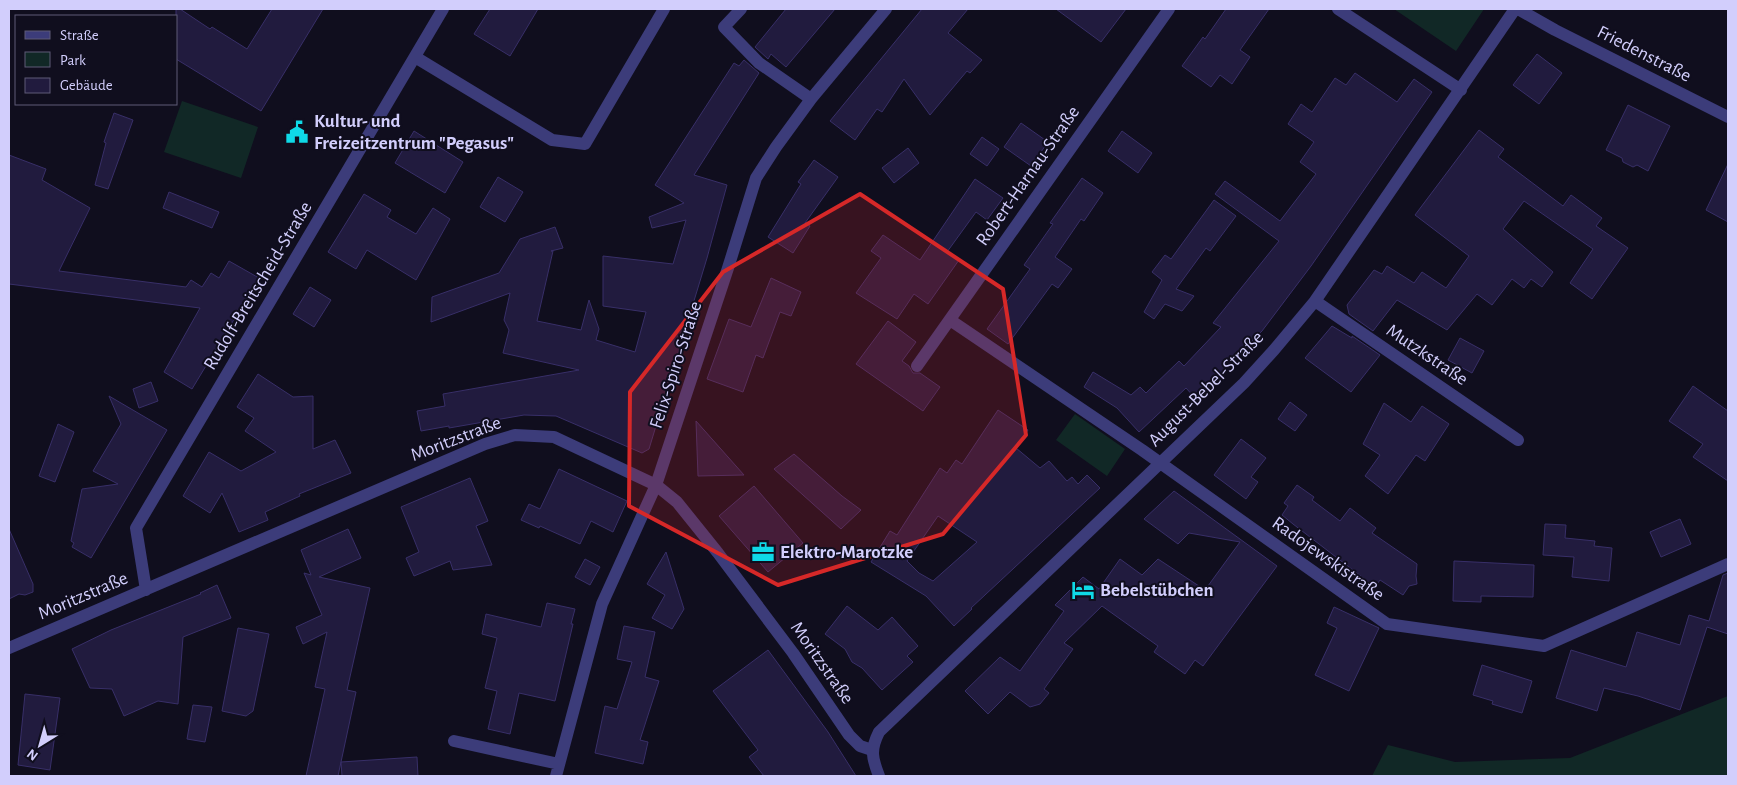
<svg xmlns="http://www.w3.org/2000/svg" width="1737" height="785" font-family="'Alegreya Sans',sans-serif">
<rect width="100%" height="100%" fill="#100e1e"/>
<!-- green -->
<path fill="#112826" d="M1394,9H1484L1456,51Z
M182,101L258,127L241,178L164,152Z
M1075,414L1125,449L1107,476L1056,440Z
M1728,696V776H1372L1388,745L1455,762L1570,758Z"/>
<!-- building -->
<path fill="#211b3e" stroke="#382f68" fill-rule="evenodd" d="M176,9H180L210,29L212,27L247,49L272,9H323L261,111L176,59Z
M490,9H538L510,56L474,34Z
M786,9H835L786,67L771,54L768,59L755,47Z
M922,9H968L948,33L982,60L970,73L967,71L930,115L904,79L882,112L877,109L855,140L830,121Z
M1056,9H1126L1101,42Z
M1226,9H1269L1240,50L1250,57L1232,84L1220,75L1211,87L1182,66L1203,37L1205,39Z
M1537,54L1562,73L1539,104L1513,85Z
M744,60L759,73L694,175L727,185L707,258L649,449L642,453L556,416L524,415L449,428V426L421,431L417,411L445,406L443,394L579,370L503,353L509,330L504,320L510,293L431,322L432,297L499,273L520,239L555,227L563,248L551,251H553L537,321L581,330L589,300L599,329L596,340L635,352L646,312L603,306V256L673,264L686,220L652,228L649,217L684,203L655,185L734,63L739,66Z
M1355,73L1397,102L1414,79L1432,92L1311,266L1262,331L1195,398L1186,388L1139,432L1117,408L1084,387L1093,372L1131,395L1140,387L1146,393L1179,361L1184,366L1221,327L1213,323L1279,241L1215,194L1225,181L1280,221L1316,174L1300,162L1314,142L1288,124L1301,104L1312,112L1335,78L1346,85Z
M1628,105L1670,126L1648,171L1637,165L1633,167L1623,162L1622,158L1606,150Z
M114,113L133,120L108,189L95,185L106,143L104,142Z
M1021,123L1048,142L1031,166L1004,147Z
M1479,130L1504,149L1498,157L1563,206L1571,195L1602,218L1596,226L1628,248L1592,299L1570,283L1593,249L1524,201L1503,229L1553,272L1542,287L1531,279L1524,288L1512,279L1492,305L1477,294L1447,330L1397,300L1373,331L1349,314L1347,305L1374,270L1382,274L1387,266L1414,283L1422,272L1446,288L1469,256L1415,215Z
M414,131L463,162L445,193L395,163Z
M1122,131L1152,153L1138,173L1108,151Z
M982,137L999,149L987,166L970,154Z
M908,148L919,163L894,183L882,168Z
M9,155L46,169L42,180L90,208L59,271L186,287L191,280L202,287L211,273L219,278L229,261L259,278L192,389L164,372L200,308L9,284Z
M814,160L838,177L805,223L810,226L793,253L768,237L801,184L798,182Z
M1728,164V222L1706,210Z
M498,177L523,192L505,222L480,207Z
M1082,178L1103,193L1084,221L1081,219L1055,257L1072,269L1058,288L1052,284L1008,344L987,329L1030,269L1024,265L1053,224L1050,223Z
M975,179L1003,198L987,220L976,212L947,252L959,260L928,304L914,294L897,319L856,293L881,258L871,251L883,235L920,260Z
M169,192L219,212L212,228L163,208Z
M364,194L391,210L387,217L416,234L433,208L450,219L416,280L367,250L356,269L328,252Z
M1214,200L1236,216L1210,251L1206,248L1176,289L1194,296L1182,311L1165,304L1154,319L1144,312L1162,280L1152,272L1165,255L1171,259Z
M771,278L801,292L791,316L780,312L763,358L756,355L743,392L707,379L729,319L751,327Z
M310,287L331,300L314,327L293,314Z
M888,321L916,342L902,361L909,366L913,373H920L940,387L923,411L856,364Z
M1332,326L1352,338V336L1380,355L1351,392L1305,358Z
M1460,338L1484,351L1472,373L1448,360Z
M258,374L293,397L313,396V449L335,440L351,473L299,494L300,496L265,512L268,520L239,532L222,493L210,513L183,496L209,452L241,471L276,452L245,431L254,418L237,407Z
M151,382L158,401L139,408L133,389Z
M1693,386L1728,411V481L1693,457L1703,444L1669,421Z
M109,396L167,430L91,558L72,547L74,543L71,541L82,489L118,484L93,471L121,424Z
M1290,402L1307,415L1295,431L1278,419Z
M1384,403L1411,422L1422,406L1449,424L1425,461L1416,455L1388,494L1365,476L1380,455L1363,444Z
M998,410L1028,430L1016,448L1040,468L1049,461L1067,481L1072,477L1078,484L1087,475L1100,488L971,608L972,609L954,626L926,596L871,562L890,531L897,535L940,468L947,473L956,460L962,464ZM938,516L977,542L933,581L919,573L907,561Z
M696,421L744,475L698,476Z
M58,424L74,432L55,482L39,476Z
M1241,439L1266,458L1251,477L1258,482L1246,499L1214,475Z
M794,454L842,496L861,510L841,529L774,469Z
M559,469L627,501L613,532L591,521L580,544L540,526L539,528L521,520L529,504L540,509Z
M470,478L488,521L476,526L492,565L453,570L450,561L414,576L406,558L419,552L401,507Z
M1297,485L1314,497L1312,500L1340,521L1350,508L1376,528L1372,533L1417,564L1416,576L1417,584L1409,586L1403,595L1380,580L1375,587L1293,524L1282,515L1288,506L1284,503Z
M754,486L803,543L768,572L719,516Z
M1174,491L1277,566L1203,666L1195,660L1185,674L1154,652L1158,646L1102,606L1064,643L1073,649L1044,689L1049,693L1040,704L1030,707L1010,692L988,714L965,691L1000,657L1020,671L1064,611L1055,605L1083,577L1099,589L1120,559L1142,575L1158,559L1205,590L1240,542L1189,533L1178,544L1144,519Z
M1680,519L1691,544L1661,557L1650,532Z
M1545,524L1566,525L1565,538L1595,541L1594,546L1612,548L1609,581L1572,577L1574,557L1543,555Z
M9,529L33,584V592L25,595L19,594L9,599Z
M348,529L361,558L319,577L370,588L347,690L356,692L341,762L417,757L418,776H342L341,762L338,776H306L325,689L315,687L327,632L303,644L296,627L322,615L304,573L311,575L301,550Z
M666,552L684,609L672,629L652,618L665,595L647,584Z
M585,559L600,567L590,585L575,577Z
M1454,561L1534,565L1533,597L1481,596V602L1453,601Z
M1728,573V634L1707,627L1680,710L1638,696L1604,688L1597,711L1556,698L1571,650L1626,667L1637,632L1680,645L1689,615L1709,621L1723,575Z
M217,585L231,618L183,637L178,704L158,701L124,716L112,689L90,688L72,649L111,630L201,594L200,593Z
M547,603L575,609L571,624H573L555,701L519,693L510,734L488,729L497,691L485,688L497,638L482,634L486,614L541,627Z
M847,606L878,630L892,617L918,646L907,656L913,662L882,690L862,668L852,662L845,649L825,634Z
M1334,607L1379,628L1349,691L1315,675L1337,628L1327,623Z
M624,626L655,632L645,677L659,681L640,740L648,742L643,764L595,753L605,706L617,709L632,662L617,659Z
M238,628L269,634L253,711L246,716L222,711Z
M768,650L828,732L856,776H764L749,757L758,750L713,691Z
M1482,665L1532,681L1522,713L1492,704L1493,701L1473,695Z
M25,694L60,698L50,770L18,765Z
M193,705L212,707L205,742L187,739Z"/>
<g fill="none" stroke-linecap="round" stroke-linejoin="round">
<!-- minor -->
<path stroke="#3c3c7a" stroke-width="12" d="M741,9L724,27L759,63L811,99
M1338,9L1461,90
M1518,9L1555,30L1728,117
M415,57L552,140L585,144L664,9
M1315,301L1518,440
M950,320L1142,450L1387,624L1544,646L1728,564
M917,366L1169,9
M146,590L136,528L443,9
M9,648L485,444L515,435L554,437L656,485L677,502L718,553L793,653L849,735L860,746L872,750
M454,741L559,764
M556,776L602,604L656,485L728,268L756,178L776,147L811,99L886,9
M879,776C872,758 870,750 879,732L1244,383L1274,350L1315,301L1515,9"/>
</g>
<!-- marked area -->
<path fill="#d62828" fill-opacity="0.2" stroke="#d62828" stroke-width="4" stroke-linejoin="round" d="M860,194L1003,289L1026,435L943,534L778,585L629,506L630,392L723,272Z"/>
<!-- icons -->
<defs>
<symbol id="civic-bare" viewBox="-9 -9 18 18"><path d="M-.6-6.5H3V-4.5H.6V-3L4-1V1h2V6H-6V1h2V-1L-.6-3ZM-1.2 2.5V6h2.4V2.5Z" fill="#0fd9e7" stroke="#100e1e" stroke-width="2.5" paint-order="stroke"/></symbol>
<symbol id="office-bare" viewBox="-9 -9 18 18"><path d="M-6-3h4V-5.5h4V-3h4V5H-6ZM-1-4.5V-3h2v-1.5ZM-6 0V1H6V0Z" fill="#0fd9e7" stroke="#100e1e" stroke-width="2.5" paint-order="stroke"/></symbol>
<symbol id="hotel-bare" viewBox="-9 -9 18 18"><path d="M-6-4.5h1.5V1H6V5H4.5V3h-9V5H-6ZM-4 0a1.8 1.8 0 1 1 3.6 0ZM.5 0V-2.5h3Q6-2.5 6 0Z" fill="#0fd9e7" stroke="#100e1e" stroke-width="2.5" paint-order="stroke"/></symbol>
</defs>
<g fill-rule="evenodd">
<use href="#civic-bare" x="281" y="116" width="32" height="32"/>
<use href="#office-bare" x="747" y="536" width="32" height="32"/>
<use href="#hotel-bare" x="1067" y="574" width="32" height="32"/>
</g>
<g text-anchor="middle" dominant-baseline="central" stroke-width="4" stroke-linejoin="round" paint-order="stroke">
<!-- street labels -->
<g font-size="19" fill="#d2cefc" stroke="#100e1e">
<text transform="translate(1644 54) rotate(27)">Friedenstraße</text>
<text transform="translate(1028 176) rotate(-55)">Robert-Harnau-Straße</text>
<text transform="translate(258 286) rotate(-59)">Rudolf-Breitscheid-Straße</text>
<text transform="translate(1427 355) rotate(34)">Mutzkstraße</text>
<text transform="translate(676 365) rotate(-72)">Felix-Spiro-Straße</text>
<text transform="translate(1206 389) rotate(-45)">August-Bebel-Straße</text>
<text transform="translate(456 439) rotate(-21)">Moritzstraße</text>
<text transform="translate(1328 559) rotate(35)">Radojewskistraße</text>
<text transform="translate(83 596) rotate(-23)">Moritzstraße</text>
<text transform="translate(822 663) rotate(55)">Moritzstraße</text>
</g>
<!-- poi labels -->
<g font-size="19" font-weight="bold" fill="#d2cefc" stroke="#100e1e" text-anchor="start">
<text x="314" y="121">Kultur- und<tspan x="314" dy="22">Freizeitzentrum "Pegasus"</tspan></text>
<text x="780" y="552">Elektro-Marotzke</text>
<text x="1100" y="590">Bebelstübchen</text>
</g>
</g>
<!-- border -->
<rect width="1737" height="785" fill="none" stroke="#d2cefc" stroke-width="20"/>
<!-- legend -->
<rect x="15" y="15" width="162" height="90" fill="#100e1e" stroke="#5e5b77"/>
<rect x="25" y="31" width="25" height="8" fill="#3c3c7a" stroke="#5e5b77"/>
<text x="60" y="40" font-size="15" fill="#d2cefc">Straße</text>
<rect x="25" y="52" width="25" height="15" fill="#112826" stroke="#5e5b77"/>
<text x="60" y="65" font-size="15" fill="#d2cefc">Park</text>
<rect x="25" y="78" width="25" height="15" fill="#211b3e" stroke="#5e5b77"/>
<text x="60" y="90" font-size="15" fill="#d2cefc">Gebäude</text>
<!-- north arrow -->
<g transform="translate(40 745) rotate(217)" stroke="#100e1e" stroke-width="4" paint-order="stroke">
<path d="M0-4L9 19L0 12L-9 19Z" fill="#d2cefc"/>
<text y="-8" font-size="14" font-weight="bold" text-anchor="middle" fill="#d2cefc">N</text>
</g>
</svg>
